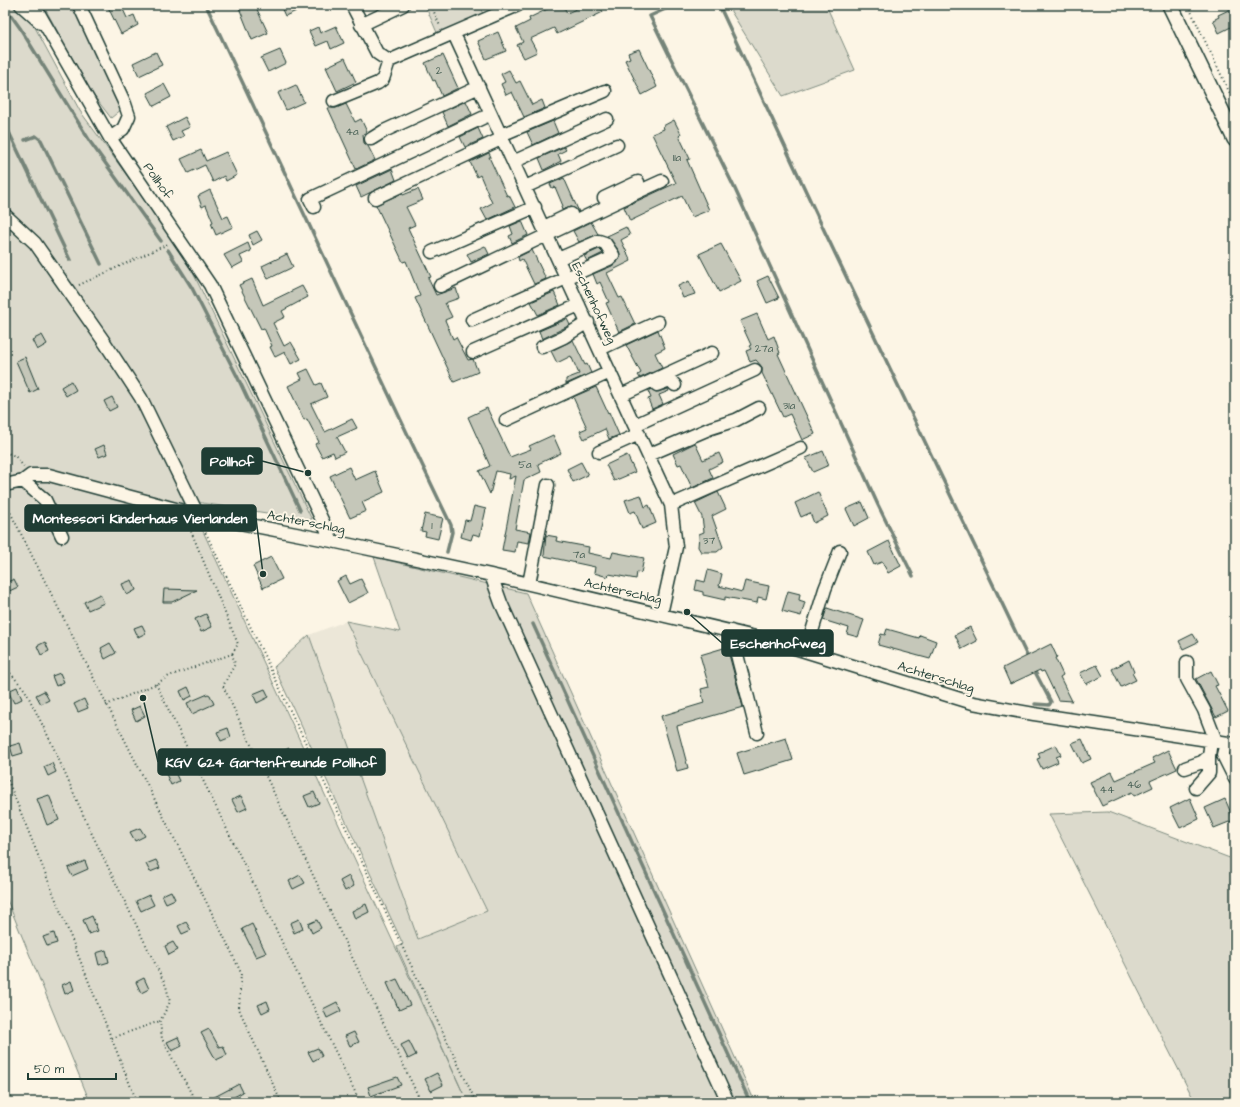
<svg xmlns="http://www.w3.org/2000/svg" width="1240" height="1107" font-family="'Architects Daughter',sans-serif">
<rect width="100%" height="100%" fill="#fcf5e5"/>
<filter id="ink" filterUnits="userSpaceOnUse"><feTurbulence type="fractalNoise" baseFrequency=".025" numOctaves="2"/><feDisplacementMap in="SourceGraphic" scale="8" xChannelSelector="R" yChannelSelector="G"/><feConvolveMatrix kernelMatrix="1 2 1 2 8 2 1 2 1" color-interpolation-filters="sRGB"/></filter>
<g filter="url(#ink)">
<!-- built -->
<path fill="#ece7d8" d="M346,621L487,911L418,939L309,635Z"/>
<!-- green -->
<path fill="#dcdacc" stroke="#7e8c80" d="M5,5H23L80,111L184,254L312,520L189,501L463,1093L397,947L403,944L274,667L309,635L418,939L487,911L346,621L400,632L374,557L526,593L755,1102H90L5,895Z
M43,5H75L122,109L111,118L91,92Z
M425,5H479L483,14L438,35Z
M727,5H826L855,70L783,96Z
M1108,812L1235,860V1102H1195L1049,814Z"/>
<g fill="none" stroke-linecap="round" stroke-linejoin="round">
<!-- stream -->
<path stroke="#758479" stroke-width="3.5" d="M206,5C288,178 368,353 451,525L452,532L447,552
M674,5L650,16L735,189L878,505L913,576
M719,5L823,228L1029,660
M5,7L20,28L91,143L161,241
M5,124L70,260
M25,140L36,136L41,140L101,264
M168,250L192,288L237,376L300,510
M533,624L750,1102
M1034,670L1051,702L1049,705L1035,704"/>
</g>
<!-- building -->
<path fill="#c5c7b9" stroke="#1f3d34" d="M107,5H121L127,18L134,15L138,25L121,34Z
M238,5H255L268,33L252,40Z
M280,5H310L285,16Z
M556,5H563L567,13L585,5H599L603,12L557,34L554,28L530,39L537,52L524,58L517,45L523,42L516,28L530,21L529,18Z
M1235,7V25L1219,33L1213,20L1219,17L1218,15Z
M336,26L344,43L331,49L328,41L316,46L309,31L318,27L320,33Z
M498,32L506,51L486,59L478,41Z
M639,49L657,87L642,95L625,60L630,58L628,53Z
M280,50L286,63L268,72L261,58Z
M156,52L162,65L139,76L133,63Z
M443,55L458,88L442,96L435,80L433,81L425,63Z
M345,58L356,82L337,91L326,67Z
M509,70L516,83L520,81L532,105L542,100L545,108L524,117L512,92L506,95L501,84L505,82L501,74Z
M164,84L171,97L154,106L147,93Z
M296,85L304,102L286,110L278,93Z
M466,101L472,114L448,126L442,112Z
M346,104L355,122L361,119L367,132L363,134L364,143L368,146L375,160L356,169L328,108H336Z
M185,117L190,127L181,131L184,136L173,141L166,127Z
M674,120L681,134L679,136L690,159L687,160L709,210L692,217L682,196L630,221L624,207L676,183L652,134L664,129L663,126Z
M553,121L558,133L533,145L527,132Z
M478,128L483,139L465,147L460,137Z
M564,147L566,150L558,154L561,161L544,170L539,158Z
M201,150L206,161L226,152L237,175L226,181L224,176L213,182L205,165L188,173L181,159Z
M489,153L491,157H489L507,196L509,195L515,207L487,220L481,209L492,203L480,175L477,177L470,162Z
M392,169L396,180L361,197L356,186Z
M564,178L579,212H578L572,207L562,210L561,207L563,206L555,187L552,188L550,184Z
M418,189L423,200L406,207L415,225L408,228L431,277L428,278L436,295L456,288L459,298L445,303L452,317L445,320L453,339L456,337L468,360L473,359L478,372L454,382L415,298L420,296L406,261L403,262L376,205L402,193L403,195Z
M210,190L223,218L228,216L233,227L216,235L211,223L213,222L206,205L202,207L198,196Z
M522,221L528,235L512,243L509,236L513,234L510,226Z
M591,222L598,234L579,242L573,231Z
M626,227L630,235L621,240L631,261L607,273L619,298L622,297L635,324L619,332L606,303L609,302L600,282L597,284L593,274L612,266L619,260V251L607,236Z
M257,231L262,240L253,245L249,235Z
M248,243L251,251L240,256L243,262L232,268L224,255Z
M721,244L741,281L719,292L699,254Z
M485,246L489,254L471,262L467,254Z
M599,249L603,253L587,261L584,256Z
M532,250L546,279L534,284L522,259L519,261L518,257Z
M287,254L293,267L268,279L262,266Z
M768,276L779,298L767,303L757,281Z
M252,279L263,305L302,286L308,297L282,311L285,317L273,323L284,346L291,342L301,359L291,364L285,352L275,357L270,347L272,346L264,328L261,329L239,285Z
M689,281L695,294L683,298L678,286Z
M554,292L560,305L538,315L531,302Z
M757,314L768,339L774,336L780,353L778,354L815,434L802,440L790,414L783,417L762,373V367L756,360L750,362L746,351L751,349L749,346L751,345L740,321Z
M567,319L570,325L542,339L539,331Z
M658,330L665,348L655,353L662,368L640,378L638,375L641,373L626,345Z
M42,335L47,344L37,350L32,340Z
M573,340L585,365L587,364L591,373L566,384V379L579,374L571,356L557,363L551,351Z
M25,357L38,389L30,393L16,361Z
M308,369L316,385L321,383L327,397L311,404L325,432L352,419L357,428L337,437L345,452L335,457L333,452L322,457L315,444L319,442L307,419L304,420L288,386L302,379L299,373Z
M71,381L76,390L66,396L61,387Z
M596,387L608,413L609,412L619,435L609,439L605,429L584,439L580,431L587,428L573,397Z
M651,389L656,392L668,389L669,391L659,395L663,404L652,409L648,399L651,398L648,391Z
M112,397L117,407L109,411L104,401Z
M487,408L510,457L531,449L529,446L553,435L561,453L538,464L541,472L524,480L515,529L531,532L529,543L517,541L515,552L502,550L516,476L509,479L510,474L496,471L490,494L479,471L490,466L468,417Z
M695,443L703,460L719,453L723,462L709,469L713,478L692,488L681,464L678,465L673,454Z
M104,445L107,454L99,457L95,449Z
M823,451L829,465L813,472L806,458Z
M627,455L635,472L614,481L606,465Z
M581,462L588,475L573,482L567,469Z
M349,467L355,480L375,471L384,492L362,502L366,511L350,518L330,476Z
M718,492L726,509L712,516L723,547L717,552H701L698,547L699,534L704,532L702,517L695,503Z
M818,492L828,516L814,523L810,513L801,517L795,503Z
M641,495L645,507L649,505L656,523L642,529L635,511L630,513L625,500Z
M862,502L869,518L854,526L846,509Z
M474,506L486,509L480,536L473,534L471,540L461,537L465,520L470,521Z
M425,514L443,518L438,539L425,536L426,532L421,531Z
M546,535L557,537L556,541L589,547L588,553L611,558L613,552L644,558L641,573L637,572L636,579L609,574L608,577L594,573L595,567L544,556Z
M889,541L901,566L888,573L882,562L874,565L868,552Z
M271,557L282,579L263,588L253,566Z
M708,570L722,574L719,586L742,592L745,581L769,586L766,599L758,597L757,603L725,597V600L703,595V592L695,590L697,580L705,582Z
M346,576L350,584L361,579L368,593L348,603L337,581Z
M14,579L18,587L5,593V583Z
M132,580L136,590L127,595L122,584Z
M164,589L197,590L172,602H163Z
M788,591L800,594L799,600L805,602L801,616L782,611Z
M100,594L104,603L88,610L84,602Z
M827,608L864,620L858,637L847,634L849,628L823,620Z
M206,614L212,627L201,632L195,619Z
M142,625L146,633L138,637L134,628Z
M970,627L977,641L962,649L955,635Z
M887,629L919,638L920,635L936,641L930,659L878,645L881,634L885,635Z
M1193,634L1198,642L1183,649L1179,641Z
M45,642L49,651L41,655L37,646Z
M110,643L116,653L105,659L101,651L102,650L101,648Z
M1051,644L1057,657L1055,658L1063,675L1060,677L1072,701L1058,700L1044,671L1041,672L1040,670L1010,684L1003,668Z
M727,647L743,707L677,726L688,768L677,771L661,716L704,703L701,689L709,687L700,655Z
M1129,660L1134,672L1132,673L1136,680L1121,687L1112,669Z
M1097,665L1103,676L1086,684L1080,673Z
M1211,671L1218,685L1215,686L1228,711L1216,717L1196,679Z
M60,673L64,682L56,686L52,676Z
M17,687L22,699L14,703L8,691Z
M188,687L192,696L184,700L180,691Z
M265,689L269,697L257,703L253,694Z
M44,691L49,700L41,704L36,695Z
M208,694L210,695L214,704L192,714L187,703Z
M84,699L88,708L78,712L74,704Z
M140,706L145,716L136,721L131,710Z
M228,728L231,737L221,741L217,732Z
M786,738L793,760L744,775L737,753Z
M1082,739L1091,759L1082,763L1072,743Z
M20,743L23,753L13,756L10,746Z
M1056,745L1061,755L1056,757L1058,762L1042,769L1037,759L1040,758L1038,753Z
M289,748L293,758L283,762L279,753Z
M1168,750L1177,769L1150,781L1153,787L1134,796L1132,792L1102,806L1090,782L1112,772L1116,780L1155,763L1152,758Z
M52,763L56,772L48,776L44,767Z
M174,770L179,781L171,785L166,774Z
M314,792L319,803L309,807L304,796Z
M49,795L59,820L47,825L37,799Z
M241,796L247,808L238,812L232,800Z
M1190,798L1199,819L1180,828L1170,808Z
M1225,799L1234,820L1214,828L1205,808Z
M140,828L145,836L135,841L130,832Z
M156,860L160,868L150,872L146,864Z
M85,861L88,869L72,876L68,868Z
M300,875L305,883L293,889L289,881Z
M349,876L354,886L345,891L340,881Z
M171,891L175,899L166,903L162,895Z
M149,895L154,905L141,911L136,901Z
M366,904L369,912L355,919L352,911Z
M92,916L98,931L89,934L83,920Z
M299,919L303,929L294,933L290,923Z
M317,920L321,928L312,933L308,924Z
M186,922L191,930L182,934L178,926Z
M252,924L266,953L256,957L242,929Z
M54,933L57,943L47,946L43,937Z
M173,942L178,950L169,955L165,946Z
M106,950L109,962L99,965L96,953Z
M144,978L149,989L141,993L136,982Z
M397,979L410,1005L399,1010L387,983Z
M71,981L74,990L65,994L62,985Z
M267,1001L270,1009L262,1013L258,1005Z
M337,1002L341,1011L327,1018L323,1009Z
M209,1029L219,1047L223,1046L227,1055L216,1060L201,1033Z
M354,1032L359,1042L350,1046L345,1036Z
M178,1037L182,1046L172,1051L167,1042Z
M409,1041L416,1055L408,1059L401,1045Z
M318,1048L322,1056L313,1061L308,1052Z
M437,1073L443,1085L431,1091L425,1079Z
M397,1077L401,1085L371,1096L368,1087Z
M239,1084L243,1092L225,1102H205Z"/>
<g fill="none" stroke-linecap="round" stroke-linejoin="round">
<defs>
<path id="minor" d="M21,5L41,23
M34,5L110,138L210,285L332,541
M79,5L125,104L129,116L123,129L110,138
M352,5L377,53L389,61
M361,25L403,5
M454,34L671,505L676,547L661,614
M389,61L518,5
M334,101L378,83L383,79L389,61
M501,135L605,91
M371,139L384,131L479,87
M513,162L607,119
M525,187L617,145
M375,198L503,138
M604,198L638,182
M314,207L310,199L491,114
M5,215L35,243L105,343L141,398L198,515
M544,227L571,214
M432,252L535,207
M440,286C514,251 587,215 662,181
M472,320L609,259L613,255L605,243L599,241L558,259
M542,347L564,337L588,322
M600,349L658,322
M473,352L579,305
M657,385L670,380L675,385
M621,395L712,353
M506,420L610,372
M635,425L755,370
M599,452L639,434
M648,455L711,428L736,420L759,408
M23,481L45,500L62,536
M5,485L23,481L31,475H49L198,515L332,541L491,575L772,641L973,703L1034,714L1235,744
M671,505L801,448
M491,575L501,603L728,1102
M529,584L548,485
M731,631L757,733
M806,651L825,589L840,551
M1187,662V679L1204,710L1216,741
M1226,743L1223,755L1235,779
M1185,768L1202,762L1209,756L1211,740
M1196,788L1209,773V756"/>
<path id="major" d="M1170,5L1235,139"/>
</defs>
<!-- minor casing -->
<use href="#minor" stroke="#1f3d34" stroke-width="15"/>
<!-- major casing -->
<use href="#major" stroke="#1f3d34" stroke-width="18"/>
<!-- path -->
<path stroke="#1f3d34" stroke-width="2" stroke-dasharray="1 3" stroke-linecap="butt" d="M431,5L440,26
M473,5L476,12
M1188,5L1235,104
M79,285L168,244
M5,452L15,456L24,467
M5,502L230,949L241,973L239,1009L281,1102
M188,524L238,644L232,654
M204,529L476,1102
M5,667L25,690L51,742L90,830L166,986L170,1002L160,1021L162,1039L196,1102
M156,684L360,1102
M106,705L156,684L169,676L232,654L235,664L223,686L421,1102
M5,773L137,1102
M112,1038L160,1021"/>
<!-- minor -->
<use href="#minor" stroke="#fcf5e5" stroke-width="12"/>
<!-- major -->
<use href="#major" stroke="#fcf5e5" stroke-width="15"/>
</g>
</g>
<g text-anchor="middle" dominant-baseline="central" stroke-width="4" stroke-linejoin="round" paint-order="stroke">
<!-- number labels -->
<g font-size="11" fill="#486055">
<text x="439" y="70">2</text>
<text x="352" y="131">4a</text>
<text x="677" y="157">11a</text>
<text x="764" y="348">27a</text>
<text x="789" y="405">31a</text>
<text x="525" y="464">5a</text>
<text x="432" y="525">1</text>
<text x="709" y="540">37</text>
<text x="579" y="554">7a</text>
<text x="1134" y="784">46</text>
<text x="1107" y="789">44</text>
</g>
<!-- street labels -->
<g font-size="13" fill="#1f3d34" stroke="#fcf5e5">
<text transform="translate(158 181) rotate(55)">Pollhof</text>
<text transform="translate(594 303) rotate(65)">Eschenhofweg</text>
<text transform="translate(306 522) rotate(11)">Achterschlag</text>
<text transform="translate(623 591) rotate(13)">Achterschlag</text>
<text transform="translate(936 677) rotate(17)">Achterschlag</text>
</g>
</g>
<!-- callouts -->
<path fill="none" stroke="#1f3d34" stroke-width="1.5" d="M308 473L262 461M263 574L256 518M687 612L722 643M143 698L158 762"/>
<g fill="#1f3d34" stroke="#fcf5e5" stroke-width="1.5">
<circle cx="308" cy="473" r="4"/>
<circle cx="263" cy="574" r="4"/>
<circle cx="687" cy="612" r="4"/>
<circle cx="143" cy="698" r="4"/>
</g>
<g fill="#1f3d34" stroke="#1f3d34" stroke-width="1.5">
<rect x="202" y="448" width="60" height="26" rx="4"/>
<rect x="25" y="505" width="231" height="26" rx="4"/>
<rect x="722" y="630" width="111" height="26" rx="4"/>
<rect x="158" y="749" width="227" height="26" rx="4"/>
</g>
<g font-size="14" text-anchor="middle" font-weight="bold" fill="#fff">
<text x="232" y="466">Pollhof</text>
<text x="140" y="523">Montessori Kinderhaus Vierlanden</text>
<text x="778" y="648">Eschenhofweg</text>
<text x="271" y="767">KGV 624 Gartenfreunde Pollhof</text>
</g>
<!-- margin -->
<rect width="1240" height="1107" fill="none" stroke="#fcf5e5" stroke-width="20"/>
<rect x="10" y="10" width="1220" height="1087" fill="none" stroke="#1f3d34" stroke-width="1.5" filter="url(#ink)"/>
<!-- scale -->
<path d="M28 1073v6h88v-6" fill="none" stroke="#1f3d34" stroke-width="2"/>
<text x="34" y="1073" font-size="12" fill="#1f3d34" stroke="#fcf5e5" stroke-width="3" paint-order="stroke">50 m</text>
</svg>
